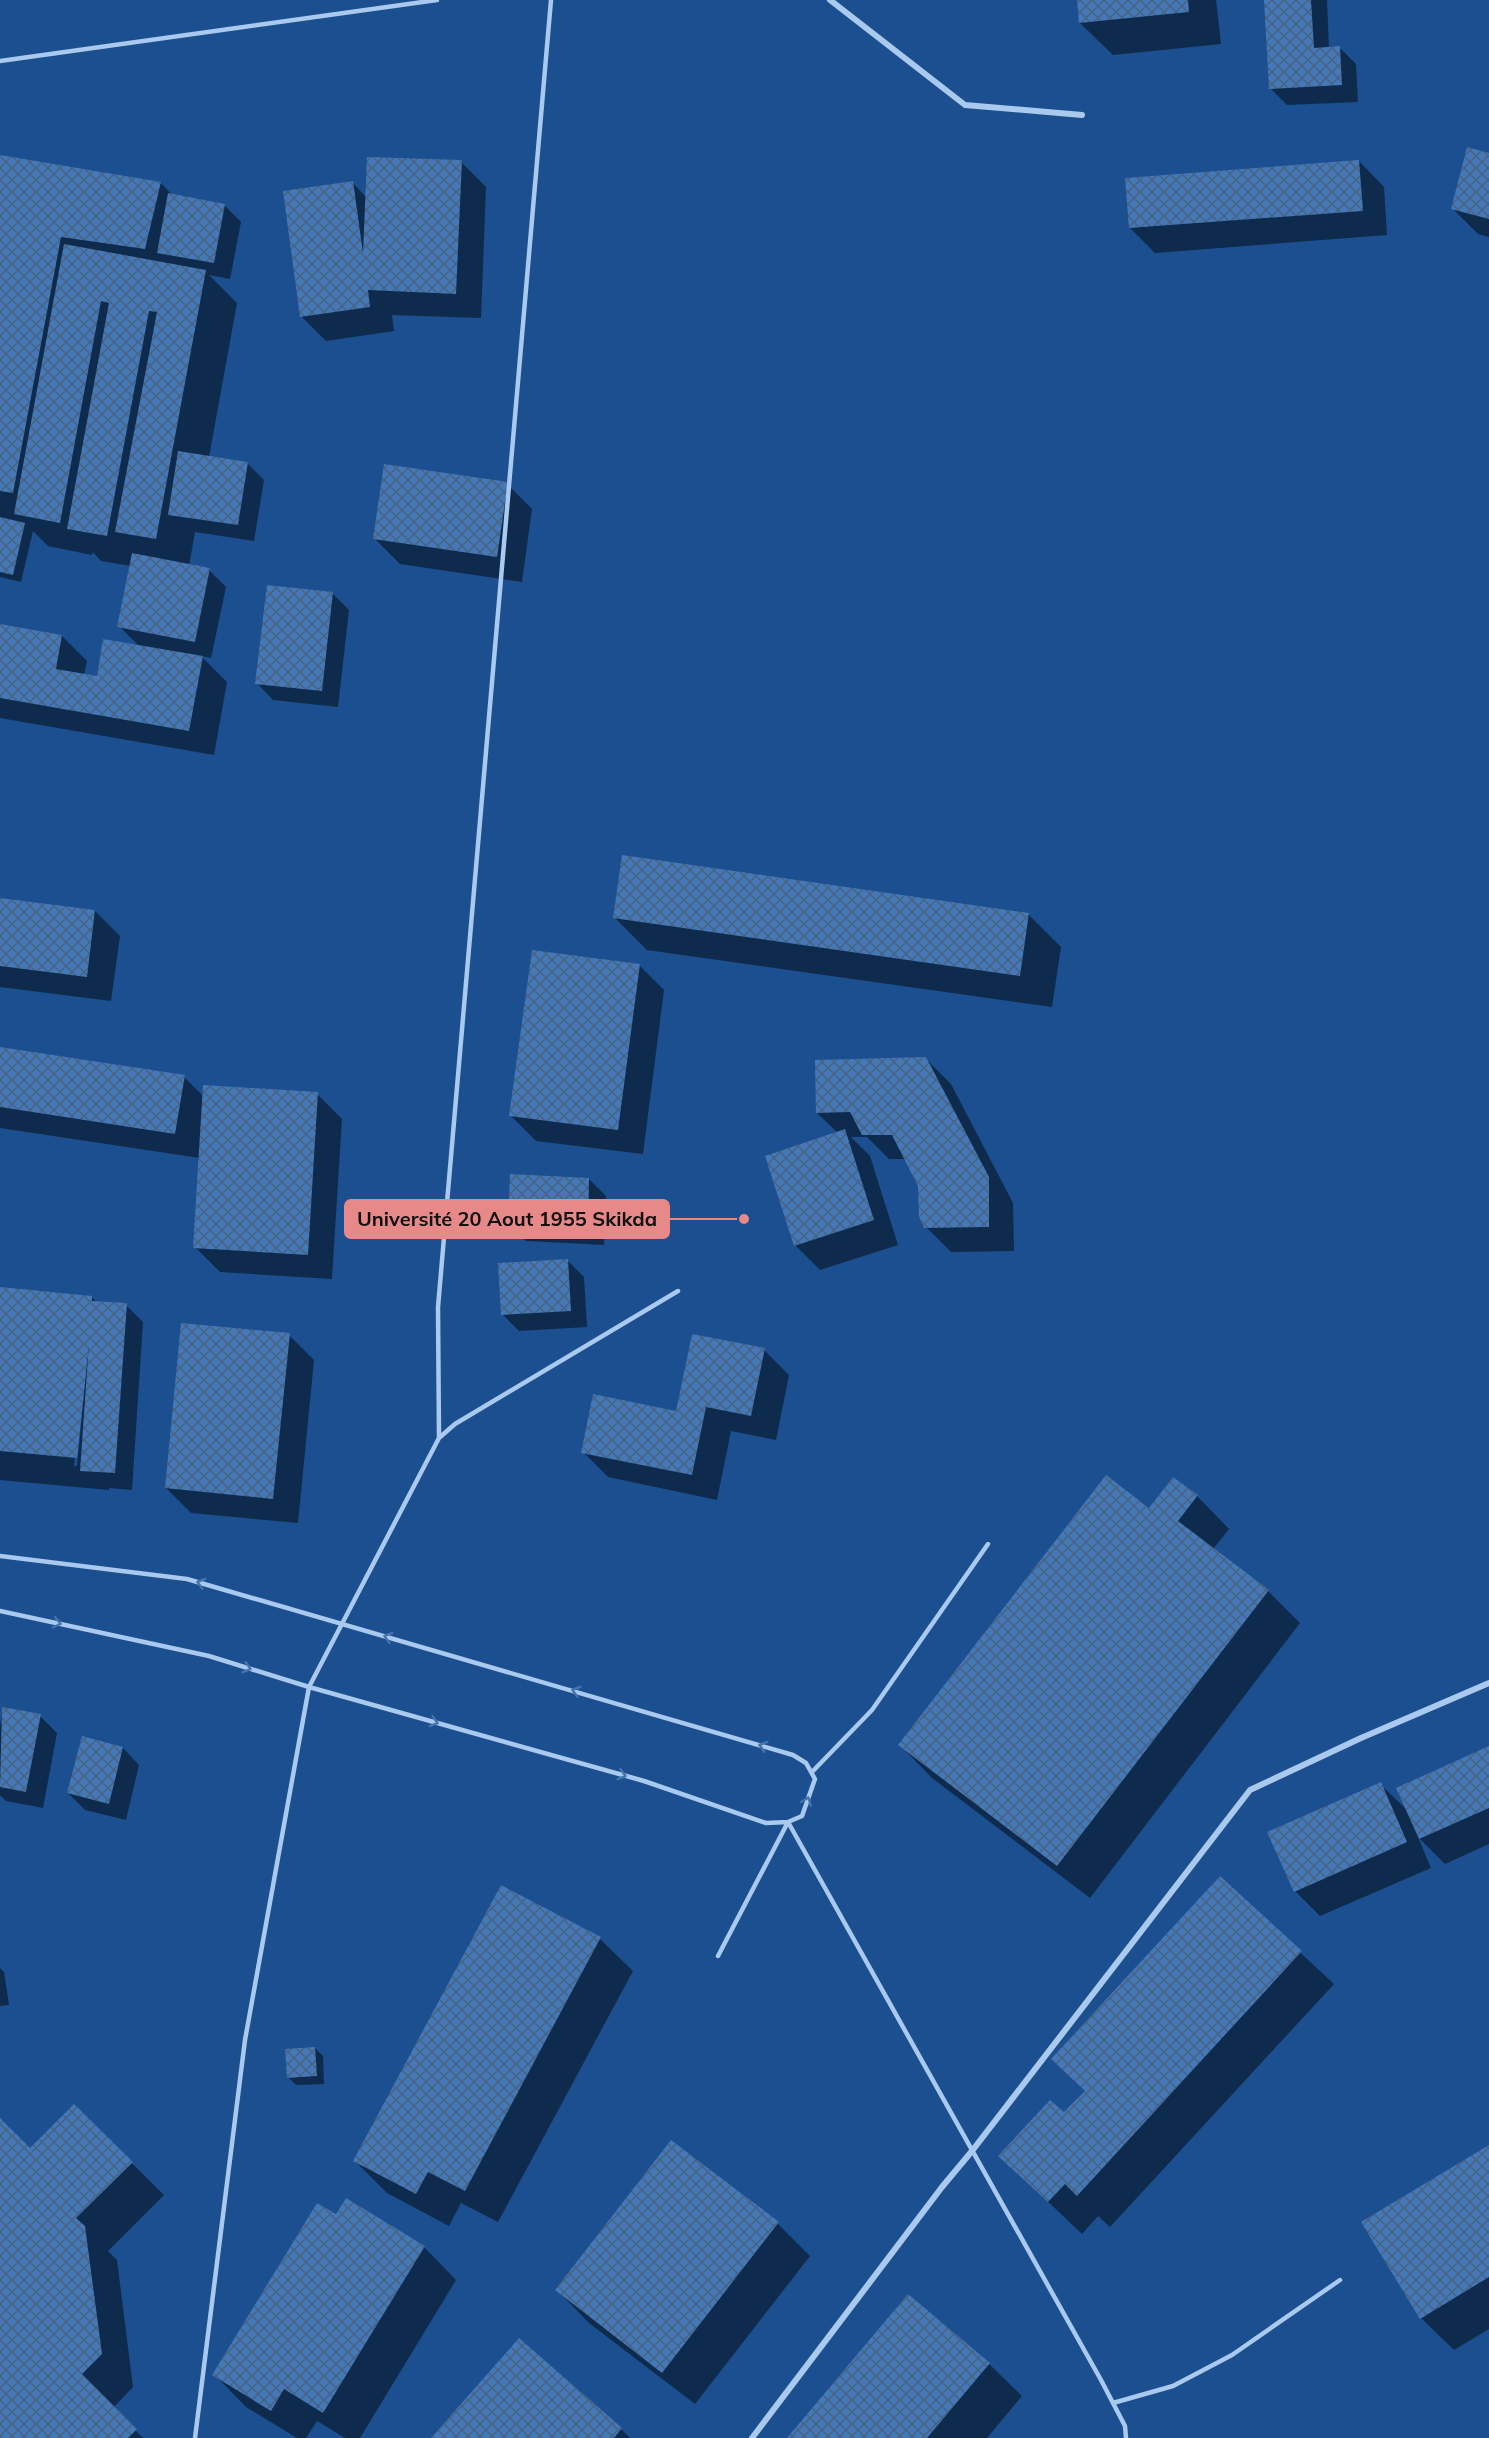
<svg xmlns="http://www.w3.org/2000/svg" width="1489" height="2438" font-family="Mulish,sans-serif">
<defs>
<pattern id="building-cross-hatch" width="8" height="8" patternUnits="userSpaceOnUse" patternTransform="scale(1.5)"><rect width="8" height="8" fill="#4478b7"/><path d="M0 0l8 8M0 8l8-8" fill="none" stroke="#486282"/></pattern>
</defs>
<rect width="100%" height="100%" fill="#1b4f8f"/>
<!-- shadow -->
<path fill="#0007" fill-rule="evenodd" d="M1078,0H1216L1221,44L1113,55L1080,23Z
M1265,0H1327L1329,48L1339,47L1356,64L1358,102L1287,105L1270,88Z
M1489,154V237L1478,234L1453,209Z
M0,156L161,183L173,196L224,205L241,222L230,279L209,275L237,303L209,457L247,463L264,480L254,541L195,532L189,566L209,570L226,587L211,658L201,656L227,682L214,755L0,718V625L62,636L87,661L84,675L98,678L140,647L119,626L131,566L101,561L93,552L92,555L48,546L33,531L21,582L0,577Z
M1359,161L1384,187L1387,235L1155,253L1130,228Z
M461,162L486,187L481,318L392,315L394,331L326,341L301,316L352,182L366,197Z
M507,484L532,509L522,582L400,564L375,539Z
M332,593L349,610L338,707L273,700L257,683Z
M0,900L95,911L120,936L111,1001L0,987Z
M1028,914L1061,947L1052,1007L647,950L614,917Z
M639,965L664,990L643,1154L536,1141L511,1116Z
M0,1048L184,1077L204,1097L317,1094L342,1119L332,1279L220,1272L195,1247L200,1158L0,1128Z
M926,1059L951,1084L1013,1203L1014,1251L951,1252L926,1227L920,1186L906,1159H889L867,1137H851L870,1156L898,1245L820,1270L795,1245L838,1133L817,1113Z
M589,1179L606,1196L604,1245L526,1241L509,1224Z
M567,1260L584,1277L587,1327L519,1331L502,1314Z
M0,1289L92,1297L97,1303L126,1305L143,1322L132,1490L109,1488V1490L0,1480ZM88,1324H91L77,1466H74Z
M289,1335L314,1360L298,1523L191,1513L166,1488Z
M764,1350L789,1375L776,1440L731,1431L717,1500L608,1477L583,1452L678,1412Z
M1197,1496L1229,1529L1213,1549L1268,1591L1300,1623L1090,1898L932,1778L900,1745L1150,1510Z
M3,1709L40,1716L57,1733L43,1808L6,1801L0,1795V1725Z
M123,1748L139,1765L126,1820L85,1810L68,1793Z
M1489,1748V1844L1445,1864L1418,1837L1431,1868L1320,1916L1295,1891L1380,1784L1408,1811Z
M1220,1878L1334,1984L1110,2227L1098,2216L1082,2234L1000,2156L1064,2115L1086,2092L1053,2059Z
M502,1887L600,1939L633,1971L498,2222L461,2203L449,2226L387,2193L355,2161Z
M0,1968L4,1972L9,2005L0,2006Z
M315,2048L323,2056L324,2084L296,2085L288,2077Z
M74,2106L164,2195L108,2251L117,2260L133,2387L113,2408L143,2438H0V2120L30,2150Z
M1489,2147V2329L1454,2350L1421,2318Z
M336,2216L424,2247L456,2280L360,2438H345L317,2421L306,2438H297L246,2407L214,2374Z
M778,2224L810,2256L695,2404L589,2323L557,2290Z
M908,2296L989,2364L1022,2396L987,2438H789Z
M519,2340L621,2429L630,2438H433Z"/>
<!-- building -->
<path fill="url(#building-cross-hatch)" d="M1077,0H1188L1189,12L1079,23Z
M1264,0H1311L1314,48L1340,46L1342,85L1269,89Z
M1467,147L1489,153V219L1451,209Z
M0,155L161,182L145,249L61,237L13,493L0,491Z
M367,157L462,160L456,294L368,290L370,307L300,317L283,191L353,181L363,253Z
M1359,160L1363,211L1129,228L1125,178Z
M168,193L225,204L214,263L157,253Z
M64,244L206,270L156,539L115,532L157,312L149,311L107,536L67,529L109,303L101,301L60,523L14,514Z
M178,451L248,462L238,525L168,515Z
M384,464L508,482L497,557L373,539Z
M0,517L25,523L13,575L0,572Z
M132,553L210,568L195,642L117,627Z
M267,585L333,592L322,691L255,684Z
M0,624L62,635L56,669L97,676L103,639L203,656L189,731L0,698Z
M622,855L1029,913L1020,976L613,918Z
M0,898L95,910L87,977L0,966Z
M532,950L640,964L618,1130L509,1116Z
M0,1047L185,1075L175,1134L0,1107Z
M926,1057L989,1177V1227L924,1228L919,1217L918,1186L892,1135H862L850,1112L816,1113L815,1060Z
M203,1085L318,1092L308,1255L193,1248Z
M845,1129L874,1220L794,1246L765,1156Z
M510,1174L589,1178L588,1228L508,1225Z
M568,1259L571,1311L501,1315L498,1263Z
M0,1287L92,1296V1301L127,1303L115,1473L80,1471L89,1343L77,1458L0,1451Z
M181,1323L290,1333L273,1499L165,1488Z
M692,1334L765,1348L751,1416L706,1407L692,1475L581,1453L593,1394L676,1411Z
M1106,1475L1149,1508L1173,1477L1198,1495L1178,1521L1269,1590L1057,1866L898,1745Z
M2,1707L41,1714L26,1792L0,1787Z
M82,1736L123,1747L109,1804L67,1793Z
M1489,1746V1808L1419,1839L1396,1788Z
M1381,1782L1407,1842L1294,1892L1267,1832Z
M1220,1876L1302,1951L1077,2196L1065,2184L1048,2202L998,2156L1050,2100L1064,2112L1085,2091L1051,2059Z
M501,1885L601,1937L465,2191L428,2172L416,2194L353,2161Z
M315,2047L317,2076L287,2078L285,2049Z
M74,2104L133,2162L76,2218L85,2226L102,2354L82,2374L137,2429L128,2438H0V2118L30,2148Z
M671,2140L779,2222L662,2373L555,2290Z
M1489,2145V2277L1420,2319L1361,2222Z
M346,2198L425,2246L323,2413L284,2389L271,2411L212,2375L317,2203L336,2214Z
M908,2294L990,2363L927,2438H787Z
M519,2338L622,2428L614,2438H431Z"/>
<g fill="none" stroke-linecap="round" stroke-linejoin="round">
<!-- lane -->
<path stroke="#a9c9ee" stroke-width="4.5" d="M0,61L437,0
M439,1438L438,1307L551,0
M0,1556L187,1579L793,1755L806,1763L815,1779L802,1816L788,1822L766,1823L644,1781L309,1687L209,1656L0,1611
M812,1772L872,1710L988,1544
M788,1822L1101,2380L1125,2426L1126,2438
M718,1956L788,1822
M1113,2403L1173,2386L1232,2355L1340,2280
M195,2438L245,2040L309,1687L439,1438L455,1424L678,1291"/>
<!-- street -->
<path stroke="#a9c9ee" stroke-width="6" d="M830,0L965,105L1082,115
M752,2438L942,2187L972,2151L1250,1790L1361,1738L1489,1683"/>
</g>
<!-- one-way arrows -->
<defs><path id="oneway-chevron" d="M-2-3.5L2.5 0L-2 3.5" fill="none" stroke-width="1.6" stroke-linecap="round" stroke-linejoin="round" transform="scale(1.5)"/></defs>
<g stroke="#4674ac">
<use href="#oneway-chevron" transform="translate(201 1583) rotate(-164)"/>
<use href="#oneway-chevron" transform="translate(57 1623) rotate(12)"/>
<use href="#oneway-chevron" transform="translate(388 1637) rotate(-164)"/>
<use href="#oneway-chevron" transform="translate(247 1668) rotate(17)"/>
<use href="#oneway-chevron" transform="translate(576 1691) rotate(-164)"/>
<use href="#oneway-chevron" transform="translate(434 1722) rotate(16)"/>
<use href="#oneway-chevron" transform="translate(763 1746) rotate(-164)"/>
<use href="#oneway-chevron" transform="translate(622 1775) rotate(16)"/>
<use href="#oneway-chevron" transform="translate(807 1801) rotate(-69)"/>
</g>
<!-- callouts -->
<path fill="none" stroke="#e88989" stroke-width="2" d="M744 1219L669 1219"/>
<circle fill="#e88989" stroke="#1b4f8f" stroke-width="2" cx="744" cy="1219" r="6"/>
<rect fill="#e88989" stroke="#e88989" stroke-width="2" x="345" y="1200" width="324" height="38" rx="6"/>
<g font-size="20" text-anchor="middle" font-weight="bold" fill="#111">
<text x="507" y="1226">Université 20 Aout 1955 Skikda</text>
</g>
</svg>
